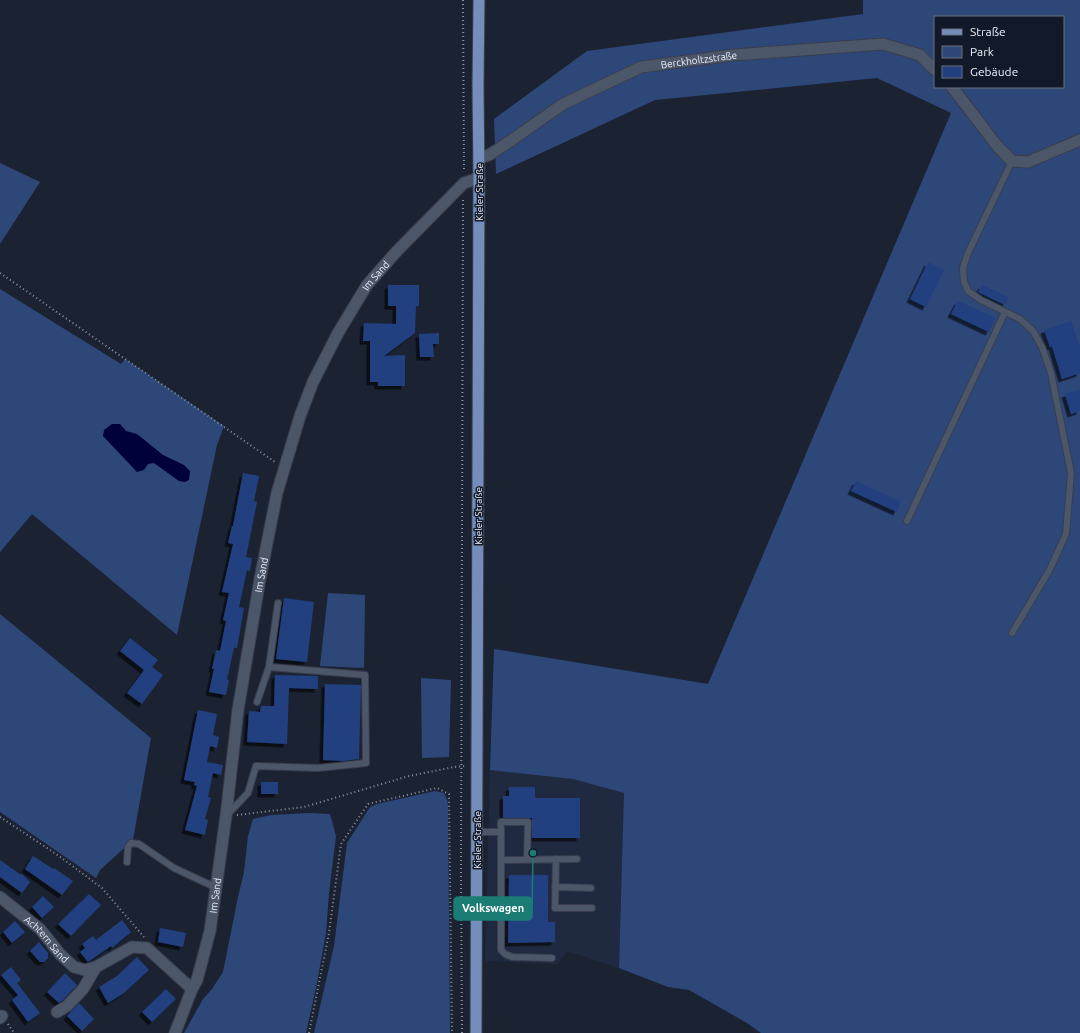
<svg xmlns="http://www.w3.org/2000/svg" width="1080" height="1033" font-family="Ubuntu,sans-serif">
<defs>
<filter id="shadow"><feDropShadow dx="-3.5" dy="3.5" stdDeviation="0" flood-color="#0009"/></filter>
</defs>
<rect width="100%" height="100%" fill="#1b2333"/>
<!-- built -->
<path fill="#1f2a40" d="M490,770L573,779L624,793L619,968L567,951L558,964L485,961Z"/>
<!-- green -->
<path fill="#2e4779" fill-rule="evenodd" d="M863,0H1080V1033H761L747,1023L689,990L668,987L619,968L624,793L573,779L490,770L494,649L708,684L951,113L877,78L655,100L496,174L494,119L587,51L863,14ZM935,17H1063V87H935Z
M0,163L40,182L0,244Z
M0,289L121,364L125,359L224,426L217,445L177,635L32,514L0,552Z
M328,593L365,595L364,668L320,666Z
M0,614L151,738L133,840L100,870L96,878L0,812Z
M421,678L451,680L449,757L422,758Z
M435,791L444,793L447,799L448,806L450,1033H314L334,946L347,843L370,807L377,804Z
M309,813L330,814L336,836L329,893L326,933L316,988L306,1033H184L203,999L212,989L223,972L238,897L244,872L248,836L253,819L271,815Z"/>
<!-- water -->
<path fill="#00003b" d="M112,424H120L126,431L137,434L163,455L184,465L190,471L189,480L185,482L179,481L154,463L148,464L144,470L137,472L103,436L104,430Z"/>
<!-- building -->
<path fill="#214080" filter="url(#shadow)" d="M928,262L944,270L926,307L910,299Z
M388,285H419V306H416L415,333L384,356L405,355V386H378V382H370V341H363L364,323L396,324V306H388Z
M982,285L1009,297L1005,305L978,292Z
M958,301L996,318L989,332L951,314Z
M1071,321L1080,347V373L1062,379L1052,346L1050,347L1044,330Z
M439,333V344H433L434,357H420L419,334Z
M1080,389V411L1071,414L1065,394Z
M243,473L259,476L254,501L257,502L246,557L252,558L250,571L247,570L239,607L244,608L237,648H234L227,679L229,680L226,695L209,692L214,669H212L216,650L220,651L226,621L223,620L229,593L222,592L233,544L228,543L232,526H233Z
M856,481L901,502L897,512L851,491Z
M284,598L314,602L307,662L276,659Z
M130,638L158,660L152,667L163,675L142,704L127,693L144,670L120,651Z
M275,675L318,676V689L289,688L287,744L247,742L249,711L260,712L261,706H274Z
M325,684L361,685L359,759L344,761L323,760Z
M198,710L217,714L213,735L219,737L217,748L210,746L207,762L223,765L221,775L213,773L208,797L211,798L205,819L208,820L205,835L185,830L197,786L194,785L195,782L184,780Z
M261,782H278V794H261Z
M509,787H535V798H580V838H532V818H503V796H509Z
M33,856L53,869L54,868L73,881L62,895L25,869Z
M0,860L21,875L22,874L30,882L22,893L0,877Z
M509,875H548V922H555V942L508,943Z
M89,894L101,905L71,936L58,924Z
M43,896L54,907L42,918L32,907Z
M122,920L131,932L112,948L111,946L88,962L80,952L85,948L82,944L93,936L96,940Z
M15,921L25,932L12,943L3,932Z
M160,928L186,933L183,947L158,942Z
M39,942L48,953V958L44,962H40L30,951Z
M137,957L149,970L124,993L108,1003L99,987L117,976Z
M11,967L21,980L17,983L40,1013L28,1022L12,1000L18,995L1,975Z
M65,973L77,985L63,1000L59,1003L47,992Z
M166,989L176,999L152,1022L142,1012Z
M79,1003L94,1019L82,1031L67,1016Z"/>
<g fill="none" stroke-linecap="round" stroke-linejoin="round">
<defs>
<path id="service" d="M907,521L1005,312
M1012,633L1049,571L1066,534L1071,473L1051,373L1042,347L1033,331L1020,319L981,300L968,291L964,282L963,268L968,253L1012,161
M257,702L269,667
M227,815L248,793L256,766L318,768L366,763L365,675L269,667L278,603
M477,832H501V950L505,954L512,957L552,958
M501,832V822H528L527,859
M556,859L555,908H592
M501,860L577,859
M127,862L128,847L131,843L139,844L174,868L217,888
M555,887L591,888"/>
<g id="minor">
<path d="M952,87L998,147L1012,161L1028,162L1080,140"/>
<path id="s1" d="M479,158L489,155L506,144L563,104L641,67L733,55L883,44L920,55L935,70"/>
<path id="s2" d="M0,897L40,929L60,954L74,967L85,970L96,967"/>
<path d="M57,1012L67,1006L83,989L96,967L132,947L147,948L192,989"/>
<path d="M0,1018L2,1016"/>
<path id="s3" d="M175,1033L192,989L197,980L210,931L226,816L238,710L260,579L277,493L300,416L313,382L338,333L367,285L397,251L464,183L479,178"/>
</g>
<path id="primary" d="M476,1033L479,178L478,86L479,0"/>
</defs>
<!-- service casing -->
<use href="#service" stroke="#383e4d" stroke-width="8"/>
<!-- minor casing -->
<use href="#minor" stroke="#383e4d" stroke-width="13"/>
<!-- primary casing -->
<use href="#primary" stroke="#383e4d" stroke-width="13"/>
<!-- path -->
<path stroke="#8d94a2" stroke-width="2" stroke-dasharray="1 3" stroke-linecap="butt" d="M463,0L464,172
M0,273L275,462
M237,815L304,807L409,776L454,767L467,766
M0,817L59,856L102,888L144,937
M8,1024L14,1033
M309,1033L329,933L341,844L368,804L437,788L449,794L452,1033
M462,1033L461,875L463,198"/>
<!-- service -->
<use href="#service" stroke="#4c5669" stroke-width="6"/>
<!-- minor -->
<use href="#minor" stroke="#4c5669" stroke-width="11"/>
<!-- primary -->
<use href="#primary" stroke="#748dbb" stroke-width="11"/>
</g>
<g text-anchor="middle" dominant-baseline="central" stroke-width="3" stroke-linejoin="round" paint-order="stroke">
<!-- street labels -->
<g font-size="10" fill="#ebf1fd" stroke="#121a29">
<text stroke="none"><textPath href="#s1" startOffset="245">Berckholtzstraße</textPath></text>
<text transform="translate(479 192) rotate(-90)">Kieler Straße</text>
<text stroke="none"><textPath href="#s3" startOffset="792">Im Sand</textPath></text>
<text transform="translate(478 516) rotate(-90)">Kieler Straße</text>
<text stroke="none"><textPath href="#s3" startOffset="468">Im Sand</textPath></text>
<text transform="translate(477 840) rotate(-90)">Kieler Straße</text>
<text stroke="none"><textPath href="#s3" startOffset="144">Im Sand</textPath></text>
<text stroke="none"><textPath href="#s2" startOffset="63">Achtern Sand</textPath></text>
</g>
</g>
<!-- callouts -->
<path fill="none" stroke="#1a7c75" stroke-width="1.5" d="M533 853L532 909"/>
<circle fill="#1a7c75" stroke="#121a29" stroke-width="1.5" cx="533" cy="853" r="4"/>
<rect fill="#1a7c75" stroke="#1a7c75" stroke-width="1.5" x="454" y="897" width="78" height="23" rx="4"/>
<g font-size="11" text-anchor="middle" font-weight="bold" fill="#fff">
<text x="493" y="912">Volkswagen</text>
</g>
<!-- legend -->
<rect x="934" y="16" width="130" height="72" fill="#121a29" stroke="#69707e"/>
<rect x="942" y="29" width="20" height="6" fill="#748dbb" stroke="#69707e"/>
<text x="970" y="36" font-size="12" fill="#ebf1fd">Straße</text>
<rect x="942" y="46" width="20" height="12" fill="#2e4779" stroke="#69707e"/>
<text x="970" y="56" font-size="12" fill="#ebf1fd">Park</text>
<rect x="942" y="66" width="20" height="12" fill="#214080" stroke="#69707e"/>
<text x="970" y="76" font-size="12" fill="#ebf1fd">Gebäude</text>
</svg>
